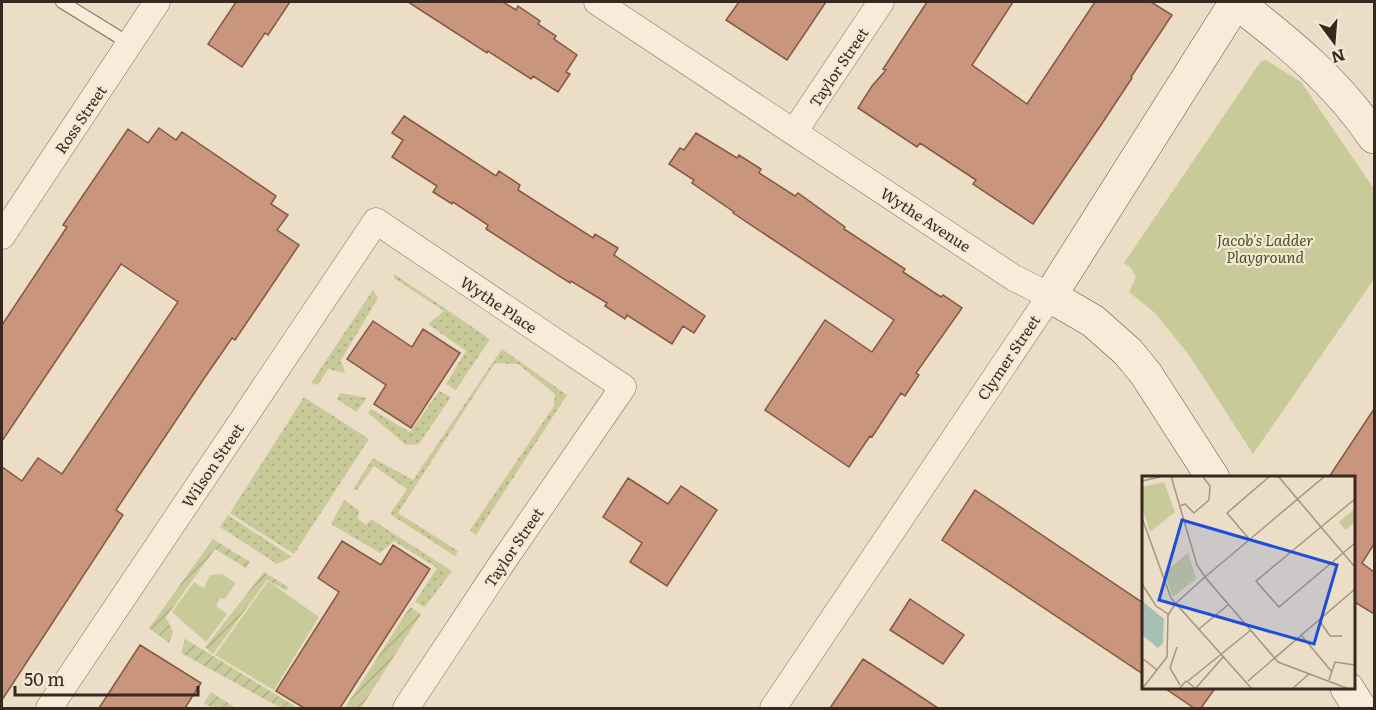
<svg xmlns="http://www.w3.org/2000/svg" width="1376" height="710" font-family="Literata,serif">
<defs>
<pattern id="grass-dots" width="8" height="8" patternUnits="userSpaceOnUse" patternTransform="scale(1.5)"><rect width="8" height="8" fill="#c9ca9a"/><path d="M2 2h.1M6 6h.1" fill="none" stroke="#adae84" stroke-width="1.8" stroke-linecap="round"/></pattern>
<pattern id="garden-furrows" width="10" height="10" patternUnits="userSpaceOnUse" patternTransform="scale(1.5)"><rect width="10" height="10" fill="#c9ca9a"/><path d="M-1 1l2-2M0 10L10 0M9 11l2-2" fill="none" stroke="#adae84"/></pattern>
</defs>
<rect width="100%" height="100%" fill="#ecddc6"/>
<!-- grass -->
<path fill="url(#grass-dots)" d="M394,274L490,339L456,390L446,384L466,351L428,324L444,311L394,278Z
M373,290L378,298L341,360L345,373L328,369L318,385L311,383Z
M502,349L567,395L476,535L470,530L554,406L555,394L518,364L495,363L398,513L458,551L455,556L390,514L407,489L374,466L357,490L353,489L373,458L413,480Z
M439,391L451,397L419,444L406,445L368,413L371,409L410,432Z
M340,393L367,398L356,412L337,399Z
M304,397L369,439L294,554L230,513Z
M344,500L359,510L358,519L366,525L371,519L452,571L425,607L415,602L437,568L394,541L380,553L331,524Z
M228,515L292,557L277,564L220,527Z"/>
<!-- park -->
<path fill="#c9ca9a" d="M1266,60L1301,82L1374,189V279L1253,454L1189,355L1155,313L1129,292L1136,277L1131,268L1124,263L1261,61Z
M222,574L236,583L225,599L220,598L216,606L227,614L206,642L172,612L194,582L204,588L210,575Z
M268,581L319,617L274,690L215,655Z"/>
<!-- garden -->
<path fill="url(#garden-furrows)" d="M213,539L250,562L246,568L215,549L166,617L173,632L169,643L149,628Z
M264,572L288,587L287,591L267,580L213,654L205,647Z
M410,607L421,614L361,708H345Z
M185,639L298,708H281L181,653Z
M211,692L236,708H212L204,703Z"/>
<!-- building -->
<path fill="#c9967d" stroke="#855743" stroke-width="1.5" d="M236,2H290L268,35L265,33L242,67L208,44Z
M408,2H503L516,10L518,6L540,21L538,24L556,36L554,39L577,55L566,72L570,74L558,92L533,76L531,79L488,51L487,53Z
M739,2H826L787,60L726,20Z
M927,2H1013L972,65L1027,104L1095,2H1151L1172,15L1131,77L1132,78L1101,125L1033,224L973,184L976,180L920,143L917,147L858,108L872,86L886,70L883,69Z
M404,116L496,176L499,171L520,185L518,190L593,238L595,234L618,248L614,255L705,316L694,333L683,326L672,344L627,315L625,319L605,306L607,303L571,281L570,283L486,229L488,225L453,202L452,204L433,192L437,186L392,157L403,140L392,133Z
M159,128L176,140L182,132L276,196L271,204L288,215L277,230L299,245L235,340L232,338L205,377L116,510L123,515L2,700V467L22,481L38,458L62,474L178,302L121,264L2,441V325L67,227L63,225L128,129L148,143Z
M696,133L737,158L739,155L761,169L759,173L795,196L798,193L845,227L844,229L905,269L903,272L941,297L943,295L962,308L916,373L919,375L905,396L901,393L872,437L870,436L849,467L765,410L825,320L872,352L894,320L733,213L734,212L692,183L694,180L669,164L680,148L684,150Z
M373,321L412,347L423,329L460,353L411,428L374,404L386,385L347,359Z
M1374,409V544L1362,563L1374,572V614L1353,601V477H1329Z
M628,478L668,504L681,486L717,510L667,586L630,562L642,543L603,517Z
M975,490L1143,603V674L942,540Z
M342,541L381,565L393,545L430,569L340,708H304L276,691L339,592L318,578Z
M910,599L964,635L943,664L890,630Z
M140,645L201,683L185,708H99Z
M863,659L900,683L938,708H830Z
M1163,687H1216L1201,708H1194Z"/>
<g fill="none" stroke-linecap="round" stroke-linejoin="round">
<defs>
<path id="service" d="M62,2L130,44"/>
<path id="minor" d="M597,2L1014,278L1050,296L773,708
M794,132L881,2
M2,236L157,2
M49,708L376,221L623,387L500,566L406,708"/>
<path id="secondary" d="M1236,2C1288,42 1337,82 1374,137
M1213,478L1146,374L1128,352L1093,321L1050,296L1236,2
M1347,688L1360,708"/>
</defs>
<!-- service casing -->
<use href="#service" stroke="#876f5c" stroke-width="14"/>
<!-- minor casing -->
<use href="#minor" stroke="#876f5c" stroke-width="27"/>
<!-- secondary casing -->
<use href="#secondary" stroke="#68503f" stroke-width="34"/>
<!-- service -->
<use href="#service" stroke="#f7ebd9" stroke-width="12"/>
<!-- minor -->
<use href="#minor" stroke="#f7ebd9" stroke-width="26"/>
<!-- secondary -->
<use href="#secondary" stroke="#f7ebd9" stroke-width="33"/>
</g>
<g text-anchor="middle" dominant-baseline="central" stroke-width="4.5" stroke-linejoin="round" paint-order="stroke">
<!-- street labels -->
<g font-size="15" fill="#37291f" stroke="#f4e8d5">
<text transform="translate(838 67) rotate(-56)">Taylor Street</text>
<text transform="translate(80 119) rotate(-56)">Ross Street</text>
<text transform="translate(926 219) rotate(33)">Wythe Avenue</text>
<text transform="translate(499 304) rotate(34)">Wythe Place</text>
<text transform="translate(1008 357) rotate(-56)">Clymer Street</text>
<text transform="translate(212 465) rotate(-56)">Wilson Street</text>
<text transform="translate(513 547) rotate(-56)">Taylor Street</text>
</g>
<!-- park labels -->
<g font-size="15" font-style="italic" fill="#4c5327" stroke="#f4e8d5">
<text x="1265" y="239">Jacob's Ladder<tspan x="1265" dy="17">Playground</tspan></text>
</g>
</g>
<!-- overview -->
<g transform="translate(1142 476)">
<rect width="213" height="213" fill="#ecddc6"/>
<path d="M22,6L33,36L8,56L0,31V11ZM213,32V47L203,54L197,46ZM46,77L54,103L31,121L22,97Z" fill="#c9ca9a"/>
<path d="M0,125L22,143L21,167L16,172L0,159Z" fill="#a7c0b6"/>
<path fill="none" stroke="#a49583" stroke-width="1.5" d="M29,0L55,89L63,101L33,128M136,0L179,51L114,105L137,131L213,67M183,0L63,101L136,186L207,213M0,5L22,0M213,23L179,51L213,91M38,30L43,28L52,37L67,24L68,10L61,1M0,42L29,122L110,213M108,64L85,37L128,0M0,108L14,130L26,138M177,144L188,160H200M57,153L87,128M159,159L190,196M35,171L28,192L38,209M0,182L15,194M187,204L193,186L213,189M46,205L109,154M106,205L213,113M0,213L25,181L26,139L33,128M37,213L44,205L53,212M53,213L82,180M150,213L167,198"/>
<path fill="#1d4ed8" fill-opacity="0.15" stroke="#1d4ed8" stroke-width="3" d="M40,44L195,89L172,168L17,124Z"/>
<rect width="213" height="213" fill="none" stroke="#37291f" stroke-width="3"/>
</g>
<!-- border -->
<rect width="1376" height="710" fill="none" stroke="#37291f" stroke-width="6"/>
<!-- north arrow -->
<g transform="translate(1334 42) rotate(164)" stroke="#f4e8d5" stroke-width="4.5" paint-order="stroke">
<path d="M0-4.5L10 22L0 15L-10 22Z" fill="#37291f"/>
<text y="-9" font-size="16" font-weight="bold" text-anchor="middle" fill="#37291f">N</text>
</g>
<!-- scale -->
<path d="M15 686v9h183v-9" fill="none" stroke="#37291f" stroke-width="3"/>
<text x="24" y="686" font-size="18" fill="#37291f" stroke="#f4e8d5" stroke-width="4.5" paint-order="stroke">50 m</text>
</svg>
